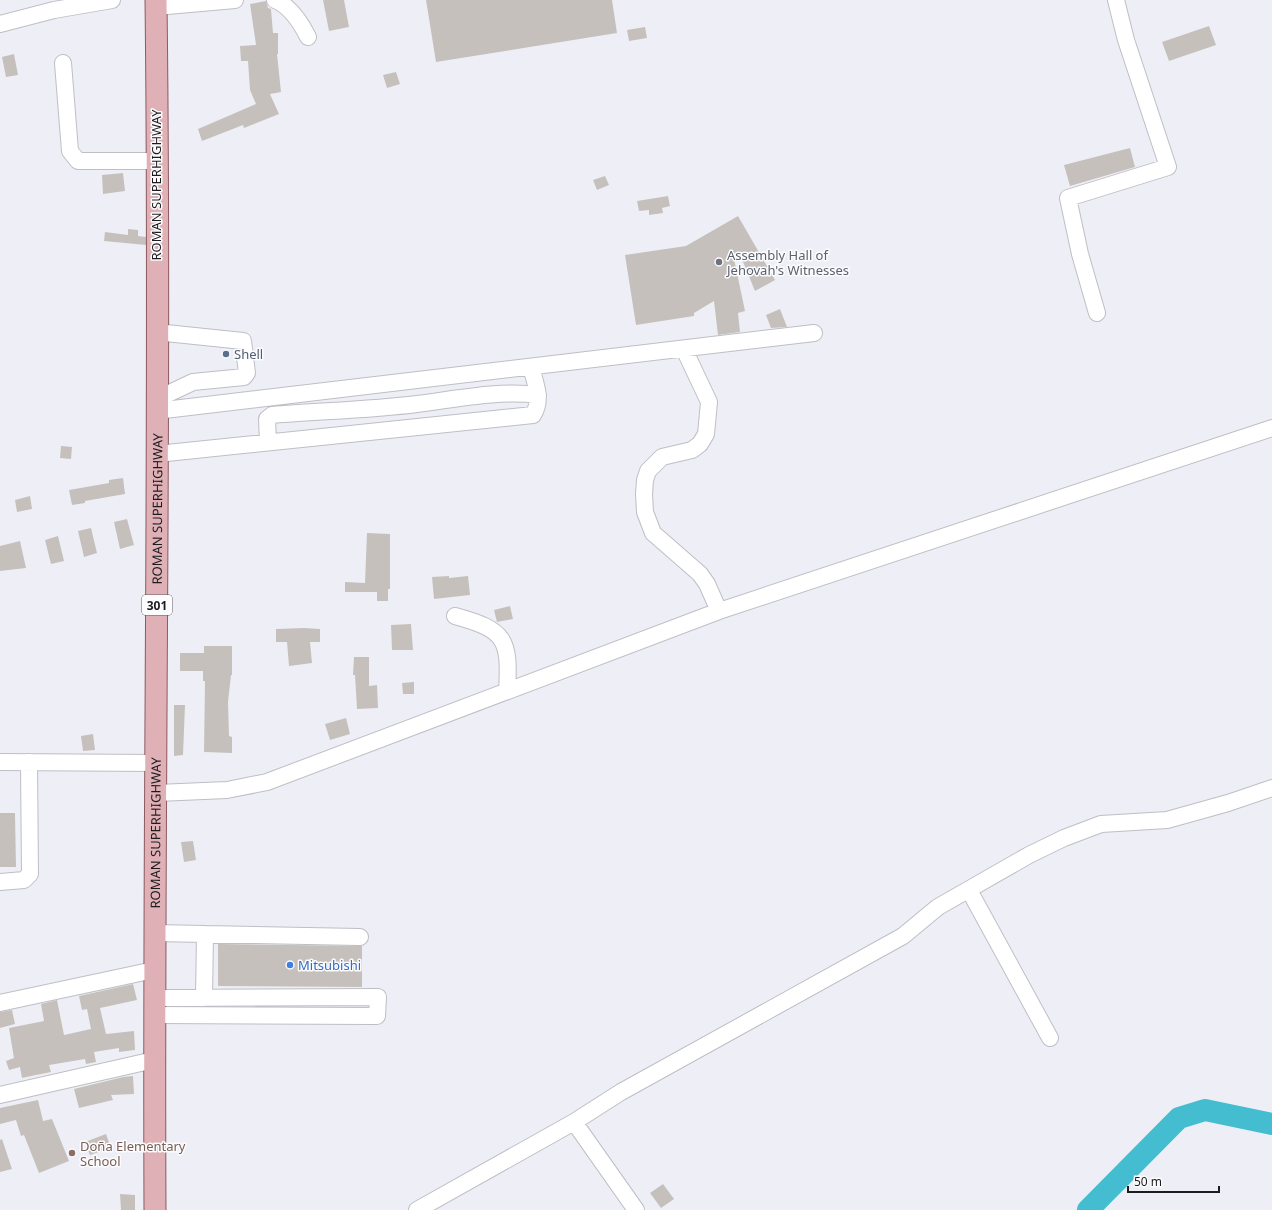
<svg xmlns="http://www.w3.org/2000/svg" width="1272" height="1210" font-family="'Noto Sans',sans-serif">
<rect width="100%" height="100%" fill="#eeeff6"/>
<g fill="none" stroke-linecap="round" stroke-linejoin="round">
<!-- river -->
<path stroke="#43bdcf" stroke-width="22" d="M1088,1210L1179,1118L1205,1110L1272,1124"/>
</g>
<!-- building -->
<path fill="#c6c0bc" d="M323,0H344L349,27L329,31Z
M426,0H612L617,33L436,62Z
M266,1L268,8L271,9L273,33H278V54H277L281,92L270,94L279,114L244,128L243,125L202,141L198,129L256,104L250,90L248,61H241L240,46L256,45L250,4Z
M1209,26L1216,45L1169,61L1162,42Z
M645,27L647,38L629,41L627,30Z
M14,54L18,75L6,77L2,57Z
M396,72L400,84L387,88L383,75Z
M1130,148L1135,167L1070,186L1064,165Z
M123,173L125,191L103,194L102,175Z
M605,176L609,185L597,190L593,180Z
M668,196L670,206L662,208L663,213L649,215V210L639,211L637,201Z
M738,216L775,280L755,291L739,252L733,254L745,311L738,313L740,332L718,335L714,301L694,313V316L636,325L625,255L686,246Z
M128,229L138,230V236L146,237V245L104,241L105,232L128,235Z
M780,309L787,327L771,328L766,315Z
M61,446L72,447L71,459L60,458Z
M123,478L125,494L85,501V503L72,505L69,490L109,483V480Z
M30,496L32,509L17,512L15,500Z
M127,519L134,545L120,549L114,522Z
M91,528L97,553L84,557L78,531Z
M367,533L390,534V589H388V601H377V592H345V582L365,583Z
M58,536L64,561L51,564L45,540Z
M20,541L26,568L0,571V546Z
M449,576V578L468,576L470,595L434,599L432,577Z
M510,606L513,619L497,622L494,610Z
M411,624L413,650H392L391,625Z
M304,628L320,629V642H310L312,663L289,666L287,642H276V629Z
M204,646H232V675H231L228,702L229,736L232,737V753L204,752L205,681H203V671H180V653H204Z
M354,657H369V686L377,685L378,708L357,709L355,675H353Z
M414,682V694H403L402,683Z
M174,705H185L183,755L174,756Z
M346,718L350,734L330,740L325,724Z
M93,734L95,750L83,751L81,736Z
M0,813H15L16,867H0Z
M193,841L196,860L184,862L181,842Z
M218,944L362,946V987L218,986Z
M133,984L137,1000L100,1008L106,1034L134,1031L135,1050L119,1052V1048L94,1052L96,1062L86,1064L85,1059L49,1065L51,1072L31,1076L22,1078L20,1067L9,1070L6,1061L14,1058L9,1028L44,1021L41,1004L57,1000L64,1035L91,1029L87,1009L82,1010L79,996Z
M12,1010L15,1024L0,1028V1012Z
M133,1076L134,1094L111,1095L113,1100L79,1108L74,1089L123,1077Z
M38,1100L43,1121L52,1119L69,1161L39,1173L24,1135L21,1136L16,1120L0,1124V1108Z
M106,1134L111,1148L90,1155L85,1142Z
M2,1139L12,1169L0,1172V1140Z
M663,1184L674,1199L661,1208L650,1193Z
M120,1194L135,1195V1210H121Z"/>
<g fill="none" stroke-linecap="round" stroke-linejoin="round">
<defs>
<path id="minor" d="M275,0C290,6 301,23 308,37
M156,7L235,0
M0,24L54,10L112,0
M63,63L70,151L78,161H156
M1097,313L1080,254L1068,198L1168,167L1126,40L1116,0
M156,332L243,341L247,373L244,377L193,382L157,399
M684,349L709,402L706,434L700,444L692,450L662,457L648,471L645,480L644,494L645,512L653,533L700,574L707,584L719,611
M156,411L814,333
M268,442L267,419L272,415C320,411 369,410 417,404C457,399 499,390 538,395
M157,454L533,415C543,399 535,383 531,367
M455,616C506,630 510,639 507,691
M0,762L157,763
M157,793L227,790L267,782L719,611L1272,428
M0,882L24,880L30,874L29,762
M969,890L1050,1038
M154,933L360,937
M154,998L378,997L377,1016L154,1015
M204,998L205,934
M0,1003L154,970
M0,1095L154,1060
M574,1122L636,1210
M417,1210L574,1122L621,1092L903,936L938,907L1029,855L1064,838L1101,824L1167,820L1228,803L1272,788"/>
<g id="major">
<path id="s1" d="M155,1210C153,807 161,403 156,0"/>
</g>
</defs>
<!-- minor casing -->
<use href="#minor" stroke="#bebec5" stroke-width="18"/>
<!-- major casing -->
<use href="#major" stroke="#8d5a60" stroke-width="23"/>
<!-- minor -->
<use href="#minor" stroke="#fff" stroke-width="16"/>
<!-- major -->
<use href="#major" stroke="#dfb0b5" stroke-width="21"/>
</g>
<!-- markers -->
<circle fill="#6b7280" stroke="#fcfcfe" stroke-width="1.5" cx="719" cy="262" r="4"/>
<circle fill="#5c6f8a" stroke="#fcfcfe" stroke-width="1.5" cx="226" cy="354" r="4"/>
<circle fill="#3f7fe0" stroke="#fcfcfe" stroke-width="1.5" cx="290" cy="965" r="4"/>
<circle fill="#8d6e63" stroke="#fcfcfe" stroke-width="1.5" cx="72" cy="1153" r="4"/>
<g text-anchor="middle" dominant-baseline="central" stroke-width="3" stroke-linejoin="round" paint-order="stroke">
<!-- shield labels -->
<rect fill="#fcfcfe" stroke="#5f5f61" stroke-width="1" x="142" y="595" width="30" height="20" rx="3"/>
<g font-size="12" font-weight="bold" fill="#1c1c1e">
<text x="157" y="605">301</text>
</g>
<!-- street labels -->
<g font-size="13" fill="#1c1c1e" stroke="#fcfcfe">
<text transform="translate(156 185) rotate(-90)">ROMAN SUPERHIGHWAY</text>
<text stroke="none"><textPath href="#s1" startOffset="701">ROMAN SUPERHIGHWAY</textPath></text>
<text stroke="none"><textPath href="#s1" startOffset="377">ROMAN SUPERHIGHWAY</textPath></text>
</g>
<!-- worship labels -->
<g font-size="13" fill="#5b616d" stroke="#fcfcfe" text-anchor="start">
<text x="727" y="255">Assembly Hall of<tspan x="727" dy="15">Jehovah's Witnesses</tspan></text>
</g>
<!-- service labels -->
<g font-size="13" fill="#4e5e75" stroke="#fcfcfe" text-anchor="start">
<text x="234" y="354">Shell</text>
</g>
<!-- shop labels -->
<g font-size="13" fill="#366cbe" stroke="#fcfcfe" text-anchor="start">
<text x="298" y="965">Mitsubishi</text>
</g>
<!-- education labels -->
<g font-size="13" fill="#785e54" stroke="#fcfcfe" text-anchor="start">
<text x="80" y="1146">Doña Elementary<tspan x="80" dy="15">School</tspan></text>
</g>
</g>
<!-- scale -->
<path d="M1128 1186v6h91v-6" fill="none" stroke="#1c1c1e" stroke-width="2"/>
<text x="1134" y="1186" font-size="12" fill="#1c1c1e" stroke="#fcfcfe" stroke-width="3" paint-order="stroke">50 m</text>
</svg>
